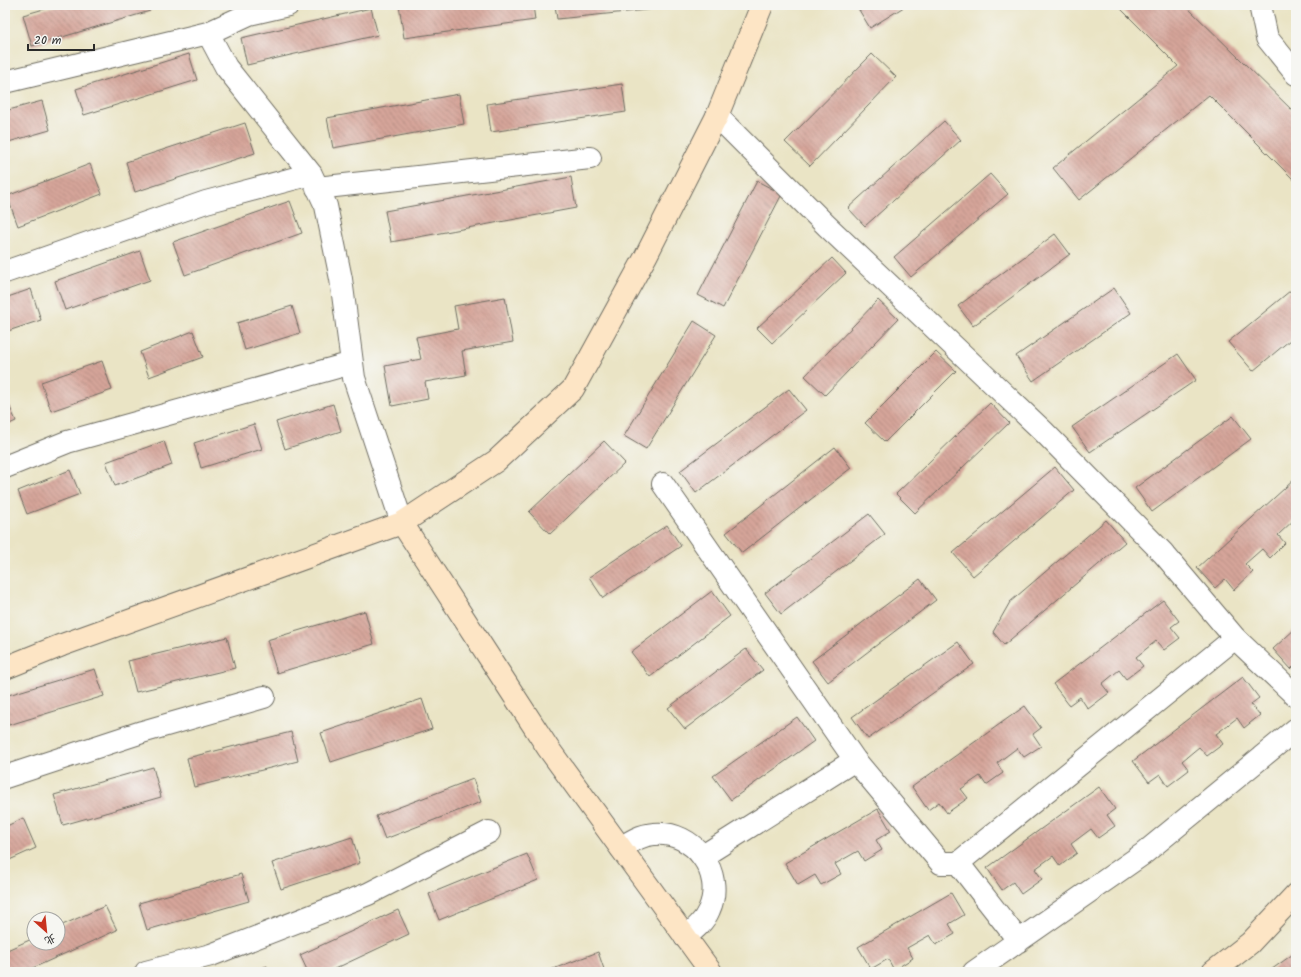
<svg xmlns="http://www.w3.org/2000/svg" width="1301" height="977" font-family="Kalam,'LXGW WenKai TC',sans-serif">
<defs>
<pattern id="building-back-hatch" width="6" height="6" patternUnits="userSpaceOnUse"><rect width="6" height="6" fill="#d6a59a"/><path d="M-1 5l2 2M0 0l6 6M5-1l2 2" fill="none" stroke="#ae877e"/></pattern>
</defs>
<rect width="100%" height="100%" fill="#f6f6f2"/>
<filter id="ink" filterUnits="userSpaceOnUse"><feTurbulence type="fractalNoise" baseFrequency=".025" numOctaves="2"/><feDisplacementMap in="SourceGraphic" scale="8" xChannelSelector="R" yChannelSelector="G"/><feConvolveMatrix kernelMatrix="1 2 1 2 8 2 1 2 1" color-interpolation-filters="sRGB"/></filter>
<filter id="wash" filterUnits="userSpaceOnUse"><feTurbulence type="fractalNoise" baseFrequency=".012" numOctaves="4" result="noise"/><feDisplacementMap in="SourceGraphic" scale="16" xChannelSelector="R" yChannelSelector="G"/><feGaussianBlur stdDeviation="0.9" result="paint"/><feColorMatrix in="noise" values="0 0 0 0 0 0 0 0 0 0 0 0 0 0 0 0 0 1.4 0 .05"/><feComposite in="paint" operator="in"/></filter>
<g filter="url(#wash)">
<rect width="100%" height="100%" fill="#eae4c5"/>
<g id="blocks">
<!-- building -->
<path fill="url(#building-back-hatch)" d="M58,5H149L150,11L32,46L23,15Z
M399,5H533L535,20L404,38Z
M555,5H686V6L557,19Z
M856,5H907L870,28Z
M1117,5H1185L1296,114V182L1209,95L1079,200L1053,168L1178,66Z
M371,8L378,35L247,65L241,38Z
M189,54L197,80L84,115L76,89Z
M872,54L896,77L810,166L785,142Z
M622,84L626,112L491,132L487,104Z
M459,94L464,124L333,148L327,118Z
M42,101L50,130L5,143V111Z
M944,121L961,140L865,226L848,208Z
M245,123L255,153L135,192L126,162Z
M90,164L102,194L18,226L7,196Z
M990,174L1008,194L911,277L894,257Z
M571,177L576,208L391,242L385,211Z
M757,181L782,194L723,308L698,295Z
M290,201L302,233L185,275L173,242Z
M1055,234L1070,254L973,326L958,306Z
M140,251L150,280L65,310L55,281Z
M832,258L846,273L772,343L757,328Z
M1296,286V335L1253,371L1228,342Z
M1114,288L1131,313L1033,381L1016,356Z
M31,289L41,320L5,332V298Z
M505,297L513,342L462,351L466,375L425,382L428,399L392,406L385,366L421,359L416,337L458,329L454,306Z
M878,300L898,319L825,395L805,376Z
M292,306L300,333L245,350L237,323Z
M694,321L716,335L646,449L624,436Z
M193,331L203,357L149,377L140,352Z
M936,352L956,371L885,442L865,423Z
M1178,354L1196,380L1090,452L1072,427Z
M102,361L112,390L51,411L41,382Z
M789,389L806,410L696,493L680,471Z
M5,396L16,421L5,426Z
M990,403L1009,423L915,513L896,494Z
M333,404L341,431L285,449L276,422Z
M1233,416L1251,439L1152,512L1135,488Z
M254,424L262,449L201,468L194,443Z
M164,441L172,465L115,486L106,462Z
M604,441L625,463L550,534L529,512Z
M835,447L851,468L742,553L726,533Z
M1055,467L1074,490L973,576L953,553Z
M70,470L80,494L27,514L18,491Z
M1296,478V518L1278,535L1285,543L1270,558L1262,549L1245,564L1253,572L1234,590L1225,579L1215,588L1197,568Z
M869,514L885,534L781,614L765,593Z
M1106,520L1125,542L1004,645L993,632L1010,602Z
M667,525L681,546L603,598L589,577Z
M920,579L936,600L828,682L812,661Z
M712,591L730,616L650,677L631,652Z
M1163,600L1179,621L1171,627L1180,638L1164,650L1156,641L1136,657L1143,666L1126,679L1119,670L1102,684L1109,693L1088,709L1080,697L1069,705L1053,684Z
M365,611L374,644L277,673L267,640Z
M1296,628V664L1291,669L1273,649Z
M227,637L235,668L136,692L128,661Z
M958,642L974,664L868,739L852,717Z
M746,649L763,670L685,729L668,708Z
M95,669L104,696L9,725L5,711V696Z
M1243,677L1259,698L1251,704L1260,715L1244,728L1237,718L1216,734L1223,744L1207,756L1199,747L1182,761L1189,770L1168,786L1160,774L1149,782L1133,761Z
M422,699L432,729L331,762L321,733Z
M1025,706L1041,728L1033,734L1041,746L1024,757L1017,748L997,763L1003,773L986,785L980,776L961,789L968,798L947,813L939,802L928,810L912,787Z
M797,717L814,741L731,800L713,776Z
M291,732L298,761L194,787L187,758Z
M153,767L161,797L63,825L54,795Z
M473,779L481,802L385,839L376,816Z
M1099,787L1115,809L1107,815L1115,826L1098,838L1091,829L1071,844L1077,853L1060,866L1053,856L1035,869L1042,879L1021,894L1013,882L1002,890L987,868Z
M878,809L891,831L876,840L882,850L864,861L858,851L835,864L841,874L821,885L815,875L798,885L785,863Z
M23,818L36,848L5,862V827Z
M352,837L360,863L281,889L272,863Z
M527,854L538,880L439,920L429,894Z
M241,874L249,901L147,930L139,903Z
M951,893L964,915L949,924L955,934L936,945L930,935L907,948L913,958L894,970L888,959L871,969L858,947Z
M105,906L117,930L24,972H5V951L34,938V943H58V927Z
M398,910L409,934L328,972H308L300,955Z
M598,952L605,972H545Z
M1296,952V972H1268Z
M267,966L269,972H251Z"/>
</g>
</g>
<g filter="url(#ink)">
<use href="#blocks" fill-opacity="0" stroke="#6e6c61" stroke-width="1"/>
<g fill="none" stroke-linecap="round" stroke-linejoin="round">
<defs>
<path id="street" d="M1260,5L1267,38L1296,74
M208,33L226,67L311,174L326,206L341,279L354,378L402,523
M5,82L208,33L249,14L288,5
M717,116L827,226L1043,431L1163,553L1235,638L1296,696
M317,188L590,158
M5,272L206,202L311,174
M5,467L67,442L352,363
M663,484L855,760L941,863H958L1235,638
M5,777L142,732L264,697
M621,848C631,841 641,835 654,834C693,830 726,873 709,910C704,922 695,929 685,937
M703,856L855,760
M958,863L1019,941
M146,972L211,955L368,894L489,832
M974,972L1143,854L1296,729"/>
<path id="secondary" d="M402,523L548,748L711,972
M5,668L62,645L402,523L496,461L573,389L646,256L717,116L762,5
M1213,972L1250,943L1296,894"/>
</defs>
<!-- street casing -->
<use href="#street" stroke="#6e6c61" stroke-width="24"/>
<!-- secondary casing -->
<use href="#secondary" stroke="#6e6c61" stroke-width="24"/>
<!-- street -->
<use href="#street" stroke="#fff" stroke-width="22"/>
<!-- secondary -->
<use href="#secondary" stroke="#fde5c5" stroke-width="22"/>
</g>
</g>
<!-- margin -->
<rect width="1301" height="977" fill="none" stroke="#f6f6f2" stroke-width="20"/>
<!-- north arrow -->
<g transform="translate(46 931) rotate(153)"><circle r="19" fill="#f6f6f2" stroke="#a5a5a2"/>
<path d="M0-3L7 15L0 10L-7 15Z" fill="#c8321e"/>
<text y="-6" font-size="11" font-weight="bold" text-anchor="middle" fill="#2b2b2b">北</text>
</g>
<!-- scale -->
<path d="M28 44v6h66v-6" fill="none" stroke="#2b2b2b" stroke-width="2"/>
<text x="34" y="44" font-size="12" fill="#2b2b2b" stroke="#f6f6f2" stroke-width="3" paint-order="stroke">20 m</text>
</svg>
